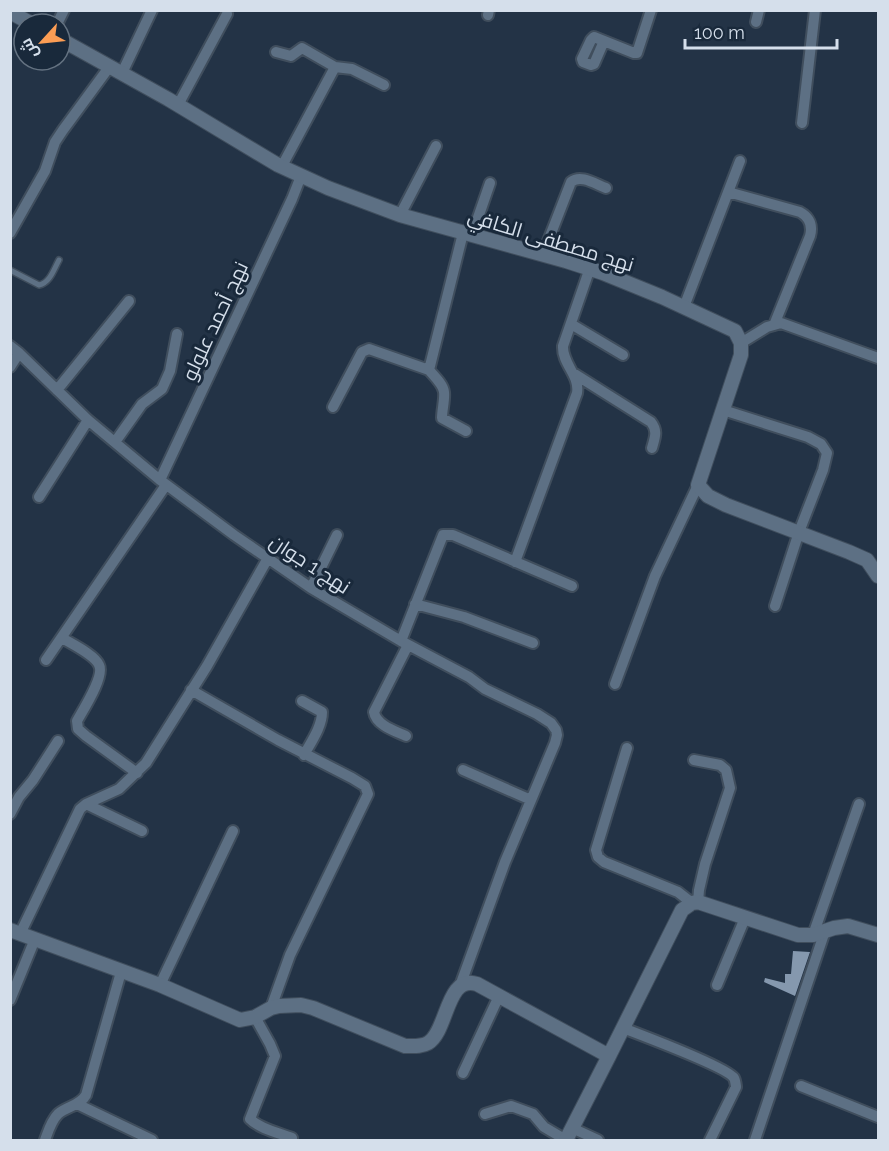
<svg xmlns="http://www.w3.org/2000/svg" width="889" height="1151" font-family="Raleway,Cairo,sans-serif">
<rect width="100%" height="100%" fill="#233346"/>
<!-- building -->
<path fill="#8598ae" d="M793,951L810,952L795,996L764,982L765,978L785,983V974H791Z"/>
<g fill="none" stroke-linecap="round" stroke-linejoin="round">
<defs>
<path id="service" d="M10,270L39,285C50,283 54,269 59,260"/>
<path id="minor" d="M488,15L489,10
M756,22L759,10
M57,24L64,10
M594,37L604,41L594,64L591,65L583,62L582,59L591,40Z
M604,41L634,53H637L651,10
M276,52L291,56L302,48L335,67
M122,73L152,10
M178,105L227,14
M802,123L815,10
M282,166L335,67L352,69L384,85
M728,192L800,212C809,217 813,225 810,236L774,325
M400,215L436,146
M10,233L45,171L55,142L63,130L110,66
M472,235L490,183
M543,254L571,182C581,174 595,184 606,188
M684,307L740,161
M571,324L623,355
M741,343L767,327L781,323L878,358
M10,346L19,353L88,420L160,480L234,535L311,588L401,641L443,535H453L572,586
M10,367L19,353
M429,370C434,376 443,384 444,392C445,399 442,410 442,418L466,431
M573,373L651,422C658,431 655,437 652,448
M57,390L129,301
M333,407L362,352L369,349L429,370L463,233
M723,410L808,437L821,444L827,453L823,470L799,532L775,606
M115,442L142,404L162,389L170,371L177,334
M160,480L292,199L301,176
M39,497L88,420
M515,562L577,393C580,375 562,364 563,346L590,268
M311,588L337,535
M415,604L464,617L533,643
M62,638C72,644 95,655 99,665C105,676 83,710 77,721L78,729L86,736L137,773
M401,641L469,677L485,689L537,714L551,723L556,730L557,735L555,743L505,862L460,986
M46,660L166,485
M615,684L655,576L698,485
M191,690L278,740L352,778L365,786L368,794L290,955L271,1008
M302,701L322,712C322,727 311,742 304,755
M406,736C395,731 376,725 374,712L408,645
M627,748L596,850L598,857L604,862L678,892L692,903
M694,760L720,765L726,770L730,788L705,864L699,890L698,902
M463,770L531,800
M86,804L142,831
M10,814L19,797L33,780L58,741
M20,934L80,809L86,804L119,789L146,763L207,666L268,558
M813,935L859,804
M160,985L233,831
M717,985L745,918
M10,1000L35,939
M255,1017L270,1044L275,1056L250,1119C260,1129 279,1133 292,1138
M623,1028C641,1035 727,1067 734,1078C735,1079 736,1086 736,1087L710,1140
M463,1073L499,996
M801,1086L878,1117
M77,1104L152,1140
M485,1114L511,1106L533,1114L544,1127L566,1140
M572,1128L598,1140
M45,1140C48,1132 51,1121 58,1114C67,1106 80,1106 86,1095L121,972
M755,1140L825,931"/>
<path id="tertiary" d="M10,12L32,24
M60,39L168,99L278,165L328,188L400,215L566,261L603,273L662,297L735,331L741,343V355L698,485L708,496L726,505L849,552L867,560L878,576
M10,930L160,985L240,1020L255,1017L271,1008L279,1006L301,1005L313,1008L405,1046C413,1046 421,1047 428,1043C448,1031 446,974 477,984L609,1056L682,910L692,903L698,902L798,935H813L834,928L848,926L878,935
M566,1140L609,1056"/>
</defs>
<!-- service casing -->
<use href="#service" stroke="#404e5d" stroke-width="8"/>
<!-- minor casing -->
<use href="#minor" stroke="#404e5d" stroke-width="14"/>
<!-- tertiary casing -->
<use href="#tertiary" stroke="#404e5d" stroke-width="16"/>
<!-- service -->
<use href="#service" stroke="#5d7084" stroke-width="5"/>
<!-- minor -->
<use href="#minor" stroke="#5d7084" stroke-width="10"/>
<!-- tertiary -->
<use href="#tertiary" stroke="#5d7084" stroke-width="14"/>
</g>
<g text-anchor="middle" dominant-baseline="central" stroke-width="6" stroke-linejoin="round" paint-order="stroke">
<!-- street labels -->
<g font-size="20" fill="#d5dfeb" stroke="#19293b">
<text transform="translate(551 240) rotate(17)">نهج مصطفى الكافي</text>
<text transform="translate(215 321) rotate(-65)">نهج أحمد علولو</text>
<text transform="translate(310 564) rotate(33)">نهج 1 جوان</text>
</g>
</g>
<!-- border -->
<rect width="889" height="1151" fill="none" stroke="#d5dfeb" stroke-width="24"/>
<!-- north arrow -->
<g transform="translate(42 42) rotate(243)"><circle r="28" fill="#19293b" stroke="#647281" stroke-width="1.5"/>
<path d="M0-4.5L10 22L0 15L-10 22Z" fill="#fc9d54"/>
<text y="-9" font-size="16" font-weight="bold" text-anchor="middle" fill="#d5dfeb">ش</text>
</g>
<!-- scale -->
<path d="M685 39v9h152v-9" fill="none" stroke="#d5dfeb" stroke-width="3"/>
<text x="694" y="39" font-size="18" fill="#d5dfeb" stroke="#19293b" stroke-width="4.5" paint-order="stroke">100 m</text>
</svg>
